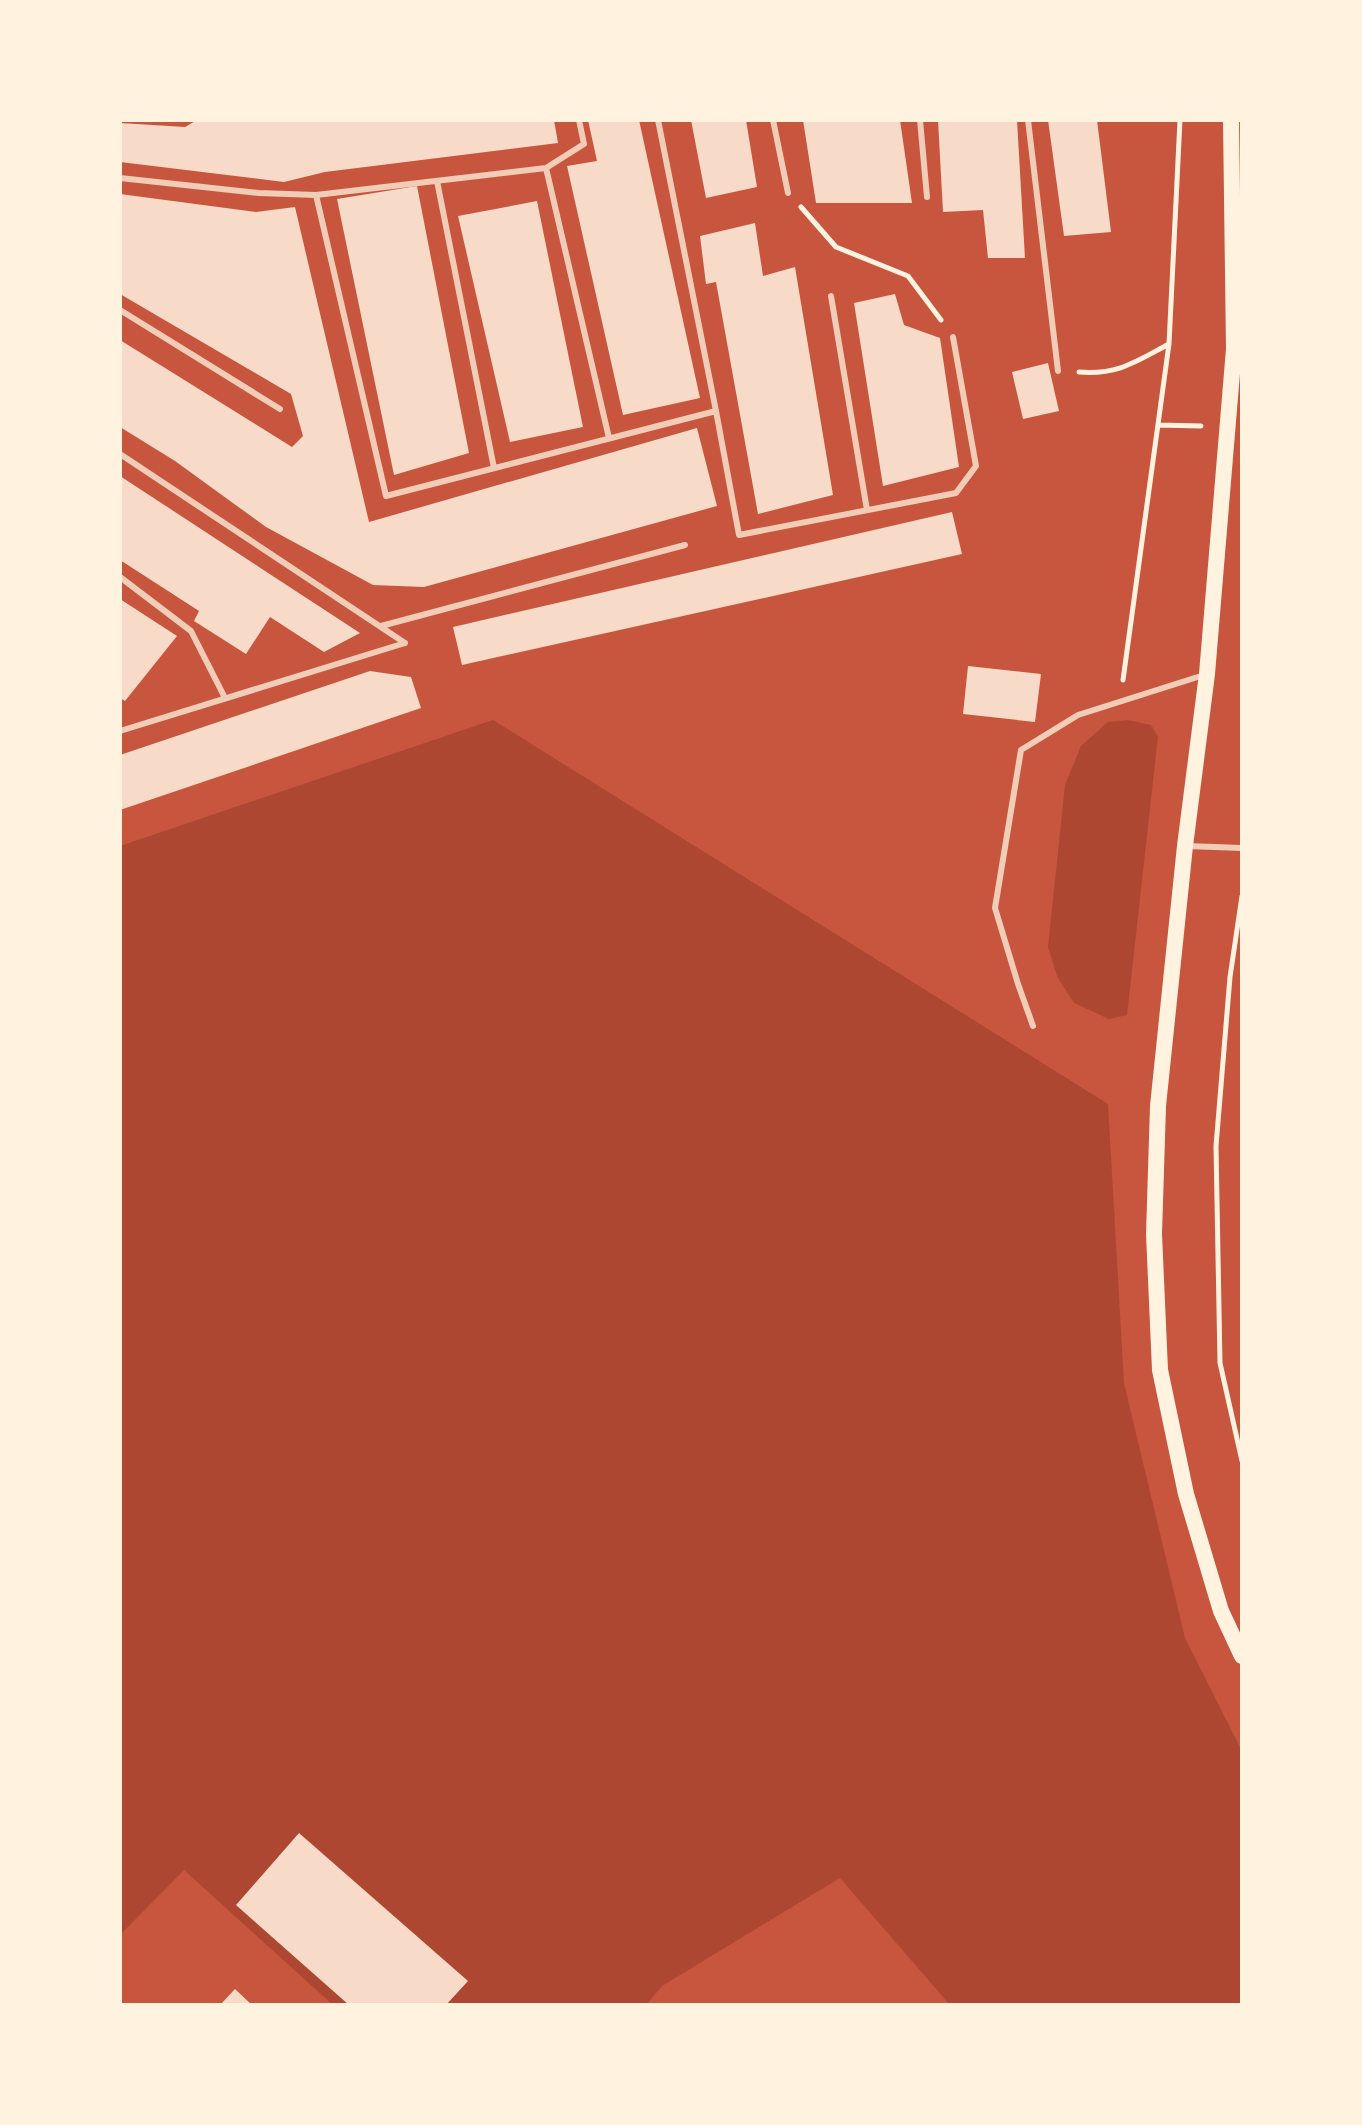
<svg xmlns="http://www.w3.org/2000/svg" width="1362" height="2125" font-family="Ubuntu,sans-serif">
<rect width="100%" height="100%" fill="#c8553d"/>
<!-- green -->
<path fill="#ae4732" d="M493,720L1108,1104L1124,1383L1185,1638L1242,1751V2005H950L840,1878L662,1986L646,2005H333L184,1870L120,1935V846Z
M1128,720L1151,725L1158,736L1127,1015L1109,1019L1074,1003L1057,976L1048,947L1065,785L1081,746L1108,722Z"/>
<!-- building -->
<path fill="#f7dbc8" d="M197,120H554L558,143L325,172L284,182L120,162V123L185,127Z
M588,120H639L700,398L623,415L567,166L597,161Z
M691,120H746L757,187L706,198Z
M803,120H900L912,203H816Z
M938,120H1017L1025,258H988L983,210L943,212Z
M1048,120H1097L1111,232L1064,236Z
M417,186L469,453L394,475L337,199Z
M120,194L256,212L295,207L369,522L697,428L717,506L424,587L373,585L266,527L175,461L120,427V340L292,447L303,436L291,394L120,294Z
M537,201L583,427L510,442L458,216Z
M755,223L763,276L795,267L833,495L758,514L716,282L706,284L700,236Z
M895,294L904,325L940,338L959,467L883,486L854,303Z
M1048,363L1059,411L1023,419L1012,372Z
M120,476L360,633L324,652L270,617L246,654L194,621L199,611L120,560Z
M952,512L962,554L462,665L453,627Z
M120,599L177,636L125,701L120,698Z
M968,666L1041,674L1035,722L963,714Z
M370,671L411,677L421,708L120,810V755Z
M299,1833L468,1981L446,2005H349L236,1905Z
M235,1989L252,2005H220Z"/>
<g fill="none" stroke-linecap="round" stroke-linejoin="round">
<!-- path -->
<path stroke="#fff3e0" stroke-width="5" d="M801,207L836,247L908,276L941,320
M1079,372C1118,375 1135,362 1169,344
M1158,425L1201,426
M1123,680L1169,344L1180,120
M1242,896L1230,977L1216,1146L1220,1363L1242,1461"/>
<!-- service -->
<path stroke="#f1ccb7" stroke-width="6" d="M658,120L716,411
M773,120L788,193
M920,120L927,197
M1028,120L1058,371
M546,168L584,144L579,120
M120,178L259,193L316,195L386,496L716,411L739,535L956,493L976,466L953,337
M437,181L494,468
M316,195L546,168L609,438
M831,296L867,510
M120,310L280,409
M120,454L405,643
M120,577L191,631L225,698
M381,626L685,545
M120,731L405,643
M1186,846L1242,848
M1033,1026L1018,984L995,908L1021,750L1078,715L1204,675"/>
<!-- secondary -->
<path stroke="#fff3e0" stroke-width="16" d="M1231,120L1234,349L1207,674L1185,846L1158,1106L1154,1234L1160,1370L1186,1494L1221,1611L1242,1656"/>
</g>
<!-- border -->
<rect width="1362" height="2125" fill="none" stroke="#fff3e0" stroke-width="244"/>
</svg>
